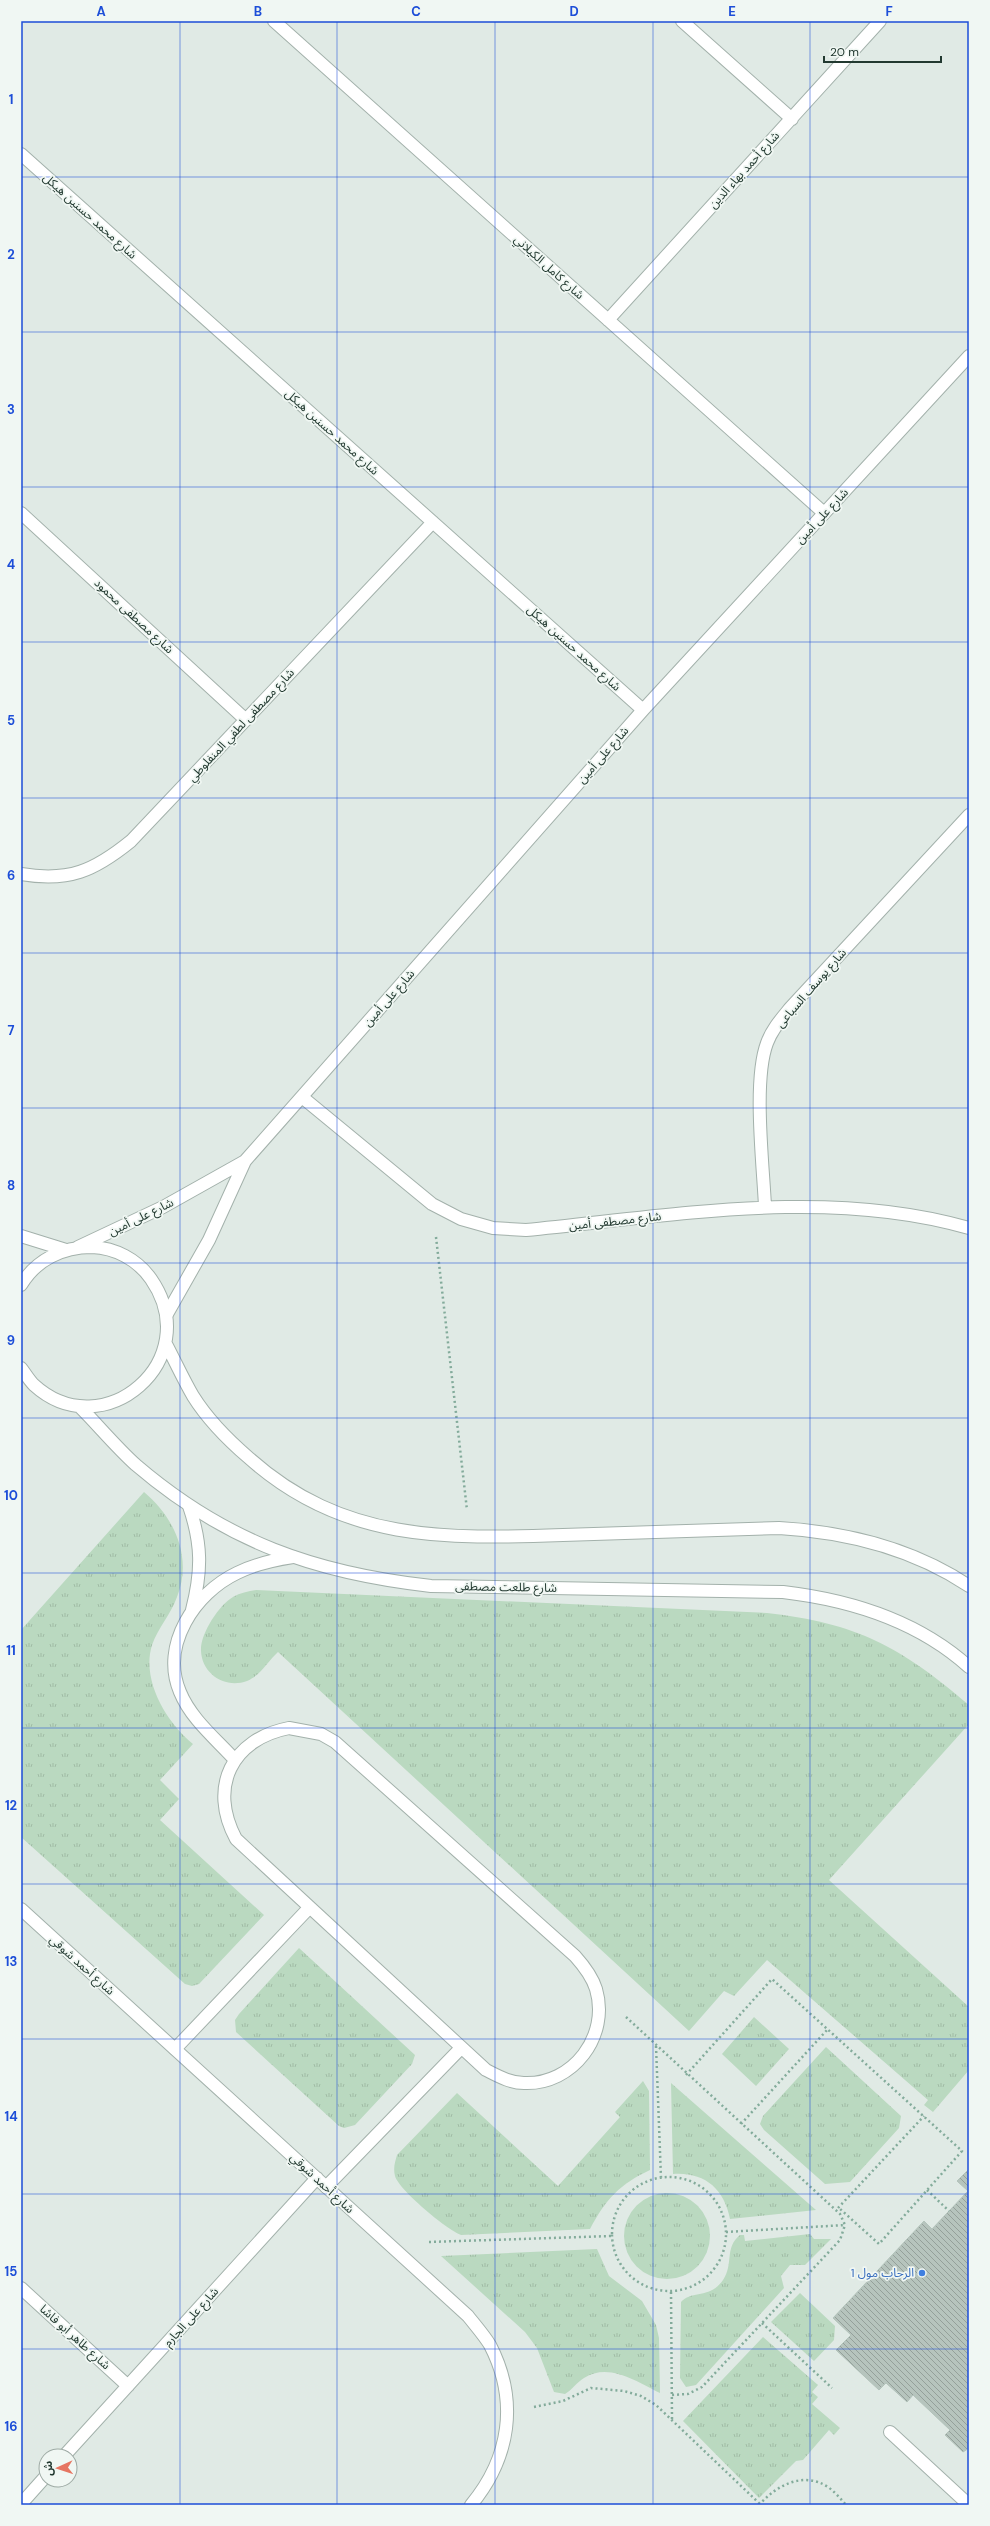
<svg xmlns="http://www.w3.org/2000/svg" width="990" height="2526" font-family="'DM Sans','Noto Sans Arabic',sans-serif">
<defs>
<pattern id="grass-tufts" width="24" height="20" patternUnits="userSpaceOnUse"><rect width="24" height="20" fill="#bad9c0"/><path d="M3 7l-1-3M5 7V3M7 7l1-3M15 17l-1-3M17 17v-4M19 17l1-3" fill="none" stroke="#a0bba5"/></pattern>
<pattern id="building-back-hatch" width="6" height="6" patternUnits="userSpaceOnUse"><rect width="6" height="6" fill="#b6c4bd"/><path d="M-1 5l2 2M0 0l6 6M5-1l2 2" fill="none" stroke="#94a09a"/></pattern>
</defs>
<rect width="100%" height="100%" fill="#e0eae5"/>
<!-- grass -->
<path fill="url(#grass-tufts)" d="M144,1492C174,1517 193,1557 177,1597C171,1614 158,1628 152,1645C141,1681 167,1723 193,1744L160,1780L179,1799L160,1820L264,1915L199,1984L192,1986L185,1984L21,1837V1630Z
M256,1590L767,1613C857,1623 901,1647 969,1705V1724L829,1880L969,2007V2070L933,2112L924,2105L928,2100L767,1960L734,1996L724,1991L689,2031L278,1652C268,1661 260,1676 247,1681C225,1689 202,1674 201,1651C200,1634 219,1605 233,1597C240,1593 248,1591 256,1590Z
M299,1948L415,2055L412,2064L355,2125L344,2128L339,2126L236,2032L235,2020L239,2014Z
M754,2017L789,2049L756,2086L722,2054Z
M826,2047L901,2116L899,2128L850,2182L825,2184L764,2130L760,2124L763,2116Z
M643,2081L649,2091L650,2170C620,2184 606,2199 590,2229L461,2235C446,2229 399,2190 395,2176C393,2168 395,2162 397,2155L457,2093L558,2186L620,2117L615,2112Z
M671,2083L816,2210L730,2219C724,2188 704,2172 673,2174Z
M624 2236a43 43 0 1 1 86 0a43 43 0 1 1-86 0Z
M810,2234L814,2239H831L805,2265H790L781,2276L784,2288L696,2385L686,2387L680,2378L681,2302C692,2290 710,2299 723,2280C734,2264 724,2248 740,2235H744L745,2241Z
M597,2249L609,2276L642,2301L656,2325L659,2338L660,2393C637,2382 609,2362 584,2378C577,2382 572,2390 565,2394L554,2392L537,2348L525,2332L441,2256Z
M800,2293L835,2326L834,2340L814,2361L771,2322Z
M763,2337L818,2385L812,2392L818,2397L812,2404L840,2428L834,2435L829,2430L803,2460L796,2461L759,2498L683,2421Z"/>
<!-- building -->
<path fill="url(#building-back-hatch)" stroke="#b3c3bb" d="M969,2169V2448L963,2452L945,2435L950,2430L913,2395L907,2402L886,2383L879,2390L836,2350L851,2335L833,2318L924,2221L932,2229L968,2191L957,2181Z"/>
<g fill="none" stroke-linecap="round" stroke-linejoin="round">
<defs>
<path id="service" d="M189,1506C202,1544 202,1571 192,1610
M289,1728L321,1734L335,1742L575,1956C584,1966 592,1976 596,1989C610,2036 573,2085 524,2083C510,2083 498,2076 486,2070L236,1839C208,1787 232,1739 289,1728Z
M235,1760C216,1739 191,1719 180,1692C160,1645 195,1593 237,1573C255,1564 273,1560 293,1557
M175,2049L309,1908
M326,2187L461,2048
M890,2432L969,2505"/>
<path id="minor" d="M274,21L824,513
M682,21L792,119
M21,154L643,710
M608,320L880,21
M21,513L246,720
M21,874C69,882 94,871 131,841L433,522
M302,1097L432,1204L461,1219L493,1228L526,1230C670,1216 827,1187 969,1228
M765,1206C763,1164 753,1080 767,1043C772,1029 782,1018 791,1007L969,815
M78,1247L163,1207L245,1161L643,710L969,356
M167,1314L209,1240L245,1161
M21,1909L468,2316C475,2325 484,2335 490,2345C519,2401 510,2458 471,2505
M21,2288L128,2386
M64,2456L317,2178
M21,2504L46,2476"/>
<path id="tertiary" d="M21,1236L66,1250
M21,1285C36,1260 62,1247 92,1247C115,1248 137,1259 151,1279C207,1360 103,1448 34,1385C29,1380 25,1373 21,1368
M166,1344C175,1361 183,1379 193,1396C208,1420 228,1440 249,1458C343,1542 445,1539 563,1535C635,1533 707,1530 779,1528C847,1532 912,1548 969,1586
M79,1406C98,1425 116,1447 136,1465C226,1542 315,1573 431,1586L783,1592C851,1600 917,1620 969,1667"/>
</defs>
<!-- service casing -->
<use href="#service" stroke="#a3b1ab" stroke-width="14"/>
<!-- minor casing -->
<use href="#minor" stroke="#a3b1ab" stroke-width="14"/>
<!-- tertiary casing -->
<use href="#tertiary" stroke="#a3b1ab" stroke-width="14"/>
<!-- path -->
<path stroke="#83ab9b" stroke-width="2.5" stroke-dasharray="2 3" stroke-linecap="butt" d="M436,1237L467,1510
M626,2017L840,2214L845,2225L840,2240L702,2387L688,2394L671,2395
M656,2046L661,2178
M686,2075L772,1979L962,2151L879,2244L839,2208
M741,2124L827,2030
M612 2234a57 57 0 1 1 114 0a57 57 0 1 1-114 0Z
M927,2190L949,2211
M838,2208L924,2116
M726,2232L845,2225
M429,2242L612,2236
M671,2292L672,2419
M762,2323L832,2388
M534,2407L563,2401L591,2388L624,2391L641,2396L656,2405L760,2504
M759,2505C777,2485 803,2471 828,2487C835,2492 841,2499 846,2505"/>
<!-- service -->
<use href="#service" stroke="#fff" stroke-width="12"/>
<!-- minor -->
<use href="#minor" stroke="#fff" stroke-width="12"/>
<!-- tertiary -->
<use href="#tertiary" stroke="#fff" stroke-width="12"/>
</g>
<!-- grid -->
<path fill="none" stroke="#1d4ed8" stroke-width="1" stroke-opacity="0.55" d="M180,21V2505M337,21V2505M495,21V2505M653,21V2505M810,21V2505M21,177H969M21,332H969M21,487H969M21,642H969M21,798H969M21,953H969M21,1108H969M21,1263H969M21,1418H969M21,1573H969M21,1728H969M21,1884H969M21,2039H969M21,2194H969M21,2349H969"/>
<!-- markers -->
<circle fill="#3f7fe0" stroke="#f0f7f3" stroke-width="1.5" cx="922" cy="2273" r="4"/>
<g text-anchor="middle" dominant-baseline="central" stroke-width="3.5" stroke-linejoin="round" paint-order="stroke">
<!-- street labels -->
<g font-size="12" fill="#223930" stroke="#f0f7f3">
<text transform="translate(744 170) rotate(-48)">شارع أحمد بهاء الدين</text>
<text transform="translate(90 216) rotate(42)">شارع محمد حسنين هيكل</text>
<text transform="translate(549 267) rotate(42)">شارع كامل الكيلاني</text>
<text transform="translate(332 432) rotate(42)">شارع محمد حسنين هيكل</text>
<text transform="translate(822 516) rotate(-47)">شارع على أمين</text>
<text transform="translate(134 616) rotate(43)">شارع مصطفى محمود</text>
<text transform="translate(574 648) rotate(42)">شارع محمد حسنين هيكل</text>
<text transform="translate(241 725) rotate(-47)">شارع مصطفى لطفي المنفلوطي</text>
<text transform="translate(603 755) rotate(-49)">شارع على أمين</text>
<text transform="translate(811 988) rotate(-49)">شارع يوسف السباعى</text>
<text transform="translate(389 998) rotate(-49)">شارع على أمين</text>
<text transform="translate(141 1217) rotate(-26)">شارع على أمين</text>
<text transform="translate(615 1221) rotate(-6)">شارع مصطفى أمين</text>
<text transform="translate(506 1587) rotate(1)">شارع طلعت مصطفى</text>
<text transform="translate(82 1965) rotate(42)">شارع أحمد شوقي</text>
<text transform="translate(322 2183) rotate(43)">شارع أحمد شوقي</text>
<text transform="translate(191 2317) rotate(-48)">شارع على الجارم</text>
<text transform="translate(75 2337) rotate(42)">شارع طاهر أبو فاشا</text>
</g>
<!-- shop labels -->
<g font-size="12" fill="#366cbe" stroke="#f0f7f3" text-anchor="end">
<text x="914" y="2273">الرحاب مول 1</text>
</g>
</g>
<!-- border -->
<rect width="990" height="2526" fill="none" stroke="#f0f7f3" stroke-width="44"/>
<!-- north arrow -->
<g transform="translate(58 2468) rotate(267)"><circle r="19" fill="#f0f7f3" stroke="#9eaba5"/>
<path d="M0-3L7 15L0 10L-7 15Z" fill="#e67662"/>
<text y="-6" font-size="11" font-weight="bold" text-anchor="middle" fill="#223930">ش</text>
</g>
<!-- scale -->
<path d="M824 56v6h117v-6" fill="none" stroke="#223930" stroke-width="2"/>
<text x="830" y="56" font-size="12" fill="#223930" stroke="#f0f7f3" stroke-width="3" paint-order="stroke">20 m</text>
<rect x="22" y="22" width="946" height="2482" fill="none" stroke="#1d4ed8" stroke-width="1.5"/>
<g font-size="13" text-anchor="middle" font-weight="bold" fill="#1d4ed8">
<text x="101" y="16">A</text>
<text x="258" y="16">B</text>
<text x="416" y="16">C</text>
<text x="574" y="16">D</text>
<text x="732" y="16">E</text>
<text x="889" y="16">F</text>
<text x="11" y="104">1</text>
<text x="11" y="259">2</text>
<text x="11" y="414">3</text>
<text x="11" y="569">4</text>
<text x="11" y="725">5</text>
<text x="11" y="880">6</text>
<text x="11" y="1035">7</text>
<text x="11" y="1190">8</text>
<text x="11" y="1345">9</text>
<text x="11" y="1500">10</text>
<text x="11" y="1655">11</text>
<text x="11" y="1810">12</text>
<text x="11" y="1966">13</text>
<text x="11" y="2121">14</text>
<text x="11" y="2276">15</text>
<text x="11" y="2431">16</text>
</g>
</svg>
